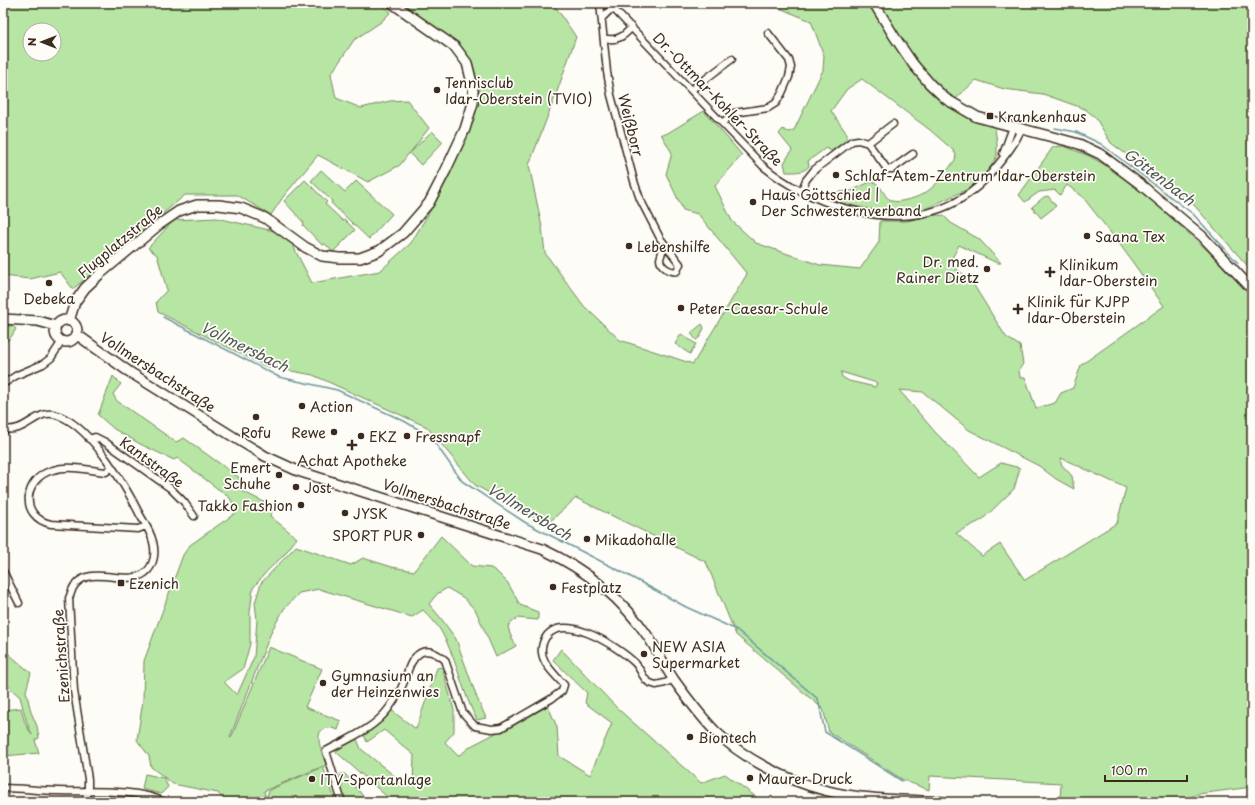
<svg xmlns="http://www.w3.org/2000/svg" width="1255" height="805" font-family="'Playpen Sans',sans-serif">
<rect width="100%" height="100%" fill="#fdfcf7"/>
<filter id="ink" filterUnits="userSpaceOnUse"><feTurbulence type="fractalNoise" baseFrequency=".025" numOctaves="2"/><feDisplacementMap in="SourceGraphic" scale="8" xChannelSelector="R" yChannelSelector="G"/><feConvolveMatrix kernelMatrix="1 2 1 2 8 2 1 2 1" color-interpolation-filters="sRGB"/></filter>
<g filter="url(#ink)">
<!-- green -->
<path fill="#b6e5a4" stroke="#788861" fill-rule="evenodd" d="M3,3H380L391,12L381,22L354,40L331,74L336,98L361,108L390,101L407,100L429,128L410,153L432,131L443,142L421,165L409,153L400,165L368,182L318,155L283,197L271,215L237,195H185L73,289L60,272L30,279L3,276ZM30,30H54V54H30Z
M402,3H553L576,37L558,89L529,165L542,227L545,253L584,306L620,340L693,364L747,274L698,214L683,210L666,174L672,153L661,134H666L704,111L742,155L715,186L732,221L756,243L820,265L860,269L879,242L880,221H908L921,217L938,215L944,216L951,223L979,239L1001,263H997L959,245L951,260V265L970,279L1006,337L1020,346L1023,364L1019,370L1020,378L1025,377L1036,408L1055,403L1061,393L1073,388L1081,365L1164,306L1121,246L1082,196L1067,185L1060,195L1055,190L1039,192L1025,202L1019,195L1053,147L1064,146L1089,156L1114,170L1157,205L1208,251L1252,297V787L1198,794L1178,802H1060L1061,783L930,776L929,790L903,780L829,732L823,709L736,635L706,562L576,498L546,525L475,485L427,427L313,375L265,366L158,312L156,302L167,290L157,255L148,248L174,220L217,218L287,234L312,283L380,271L411,243L440,194L469,132L479,101V88L472,62L458,45ZM841,372L877,383L875,387L849,381L842,377ZM899,390L923,392L969,430L1039,466L1056,479L1074,489L1072,476L1061,464V458L1126,488L1117,523L1025,580L1000,544L982,556L956,533L982,520L1014,489L1020,468L1001,463L979,477L936,433Z
M767,3H1252V271L1193,204L1111,143L1095,117L1085,109L1043,94L1004,89L976,80L948,106L995,128L997,143V156L988,171L970,188L925,209L879,211L844,204L824,198L826,193L851,191L872,181C883,185 883,197 891,200C895,203 901,201 906,200C931,195 940,180 955,160L956,155L953,150L930,130L862,79L847,89L831,111L847,134V140L831,151L826,148L808,161L809,166C804,173 794,172 786,172L784,163L792,150L779,134L783,129C787,132 790,133 794,130L823,70L824,56L811,21Z
M321,170L345,192L356,181L392,214L369,239L331,203L332,201L311,181Z
M305,180L327,202L325,204L343,221L345,220L355,230L333,252L325,244L322,245L303,225L304,223L284,201Z
M1048,196L1056,206L1041,218L1032,207L1044,197Z
M702,324L704,328L700,337L696,340L691,333Z
M6,326H13L16,329L11,337L3,345V328Z
M681,334L696,344L690,354L675,344Z
M113,376L121,384L113,394L117,401L176,442L184,438L240,478V490L274,507L270,516L297,538L284,555L267,571L253,588L250,612V644L243,669L224,682L237,695L254,657L257,620L255,603L261,583L296,546L351,565L363,558L392,567L414,571L441,536L472,566L491,568L497,572L508,583L520,605L538,612V620L517,618L508,626L510,634L516,646L496,657L476,611L464,598L447,588L437,594L429,604L440,617L456,639L477,698L486,718L477,720C462,692 457,659 441,631C436,623 429,616 423,610L412,617L319,589L299,593L284,609L272,630L230,737L231,738L269,647L322,669L305,707L341,721L338,730C335,729 331,727 328,728C310,729 324,756 326,765L264,791L267,802H226L218,793L173,784L151,767L149,756L137,740L143,700L144,661L183,555L190,545L237,512L230,498L177,458L174,460L140,444L114,429L98,415Z
M3,649L31,673L26,691L31,712L37,726L39,738L35,740L39,753L3,756V710L21,708L25,723L32,735L27,723L20,697L11,689L3,680Z
M561,649L617,708L701,783L725,774L763,802H393L335,751L357,739L361,749L397,778L413,785L414,755L384,730L367,742L364,735L391,710L416,729L437,668L442,667L454,710V732L445,742L456,754L460,755L471,746L548,706L557,727L559,756L590,775L612,723L585,703L587,693L553,660Z
M323,767L336,802H268L267,796L269,790Z
M145,774L164,778L168,787L161,794L142,789Z
M341,774H345L368,802H346L339,782Z"/>
<g fill="none" stroke-linecap="round" stroke-linejoin="round">
<!-- stream -->
<path stroke="#6d979a" stroke-width="1.5" d="M1055,128L1076,132L1101,144L1193,214L1238,263
M1248,273L1252,278
M163,317L279,377L337,390L404,421L430,436L462,481L526,523L620,571L686,607L737,630L818,699L825,732L902,781
M31,325L44,328
M3,329L11,324H16"/>
<defs>
<path id="street" d="M600,3L607,72L611,95L634,181L640,199L660,238L680,264L677,271C670,273 660,266 660,259C661,255 663,249 664,246
M608,3L763,166C808,203 883,229 940,209C962,201 982,185 996,167C1005,156 1016,143 1021,129
M602,18L609,11L614,9
M604,38C617,42 624,36 632,27
M691,90L732,59
M722,123L734,113L768,108L776,103L782,93L789,77L791,67L789,60L768,33
M868,143L893,124
M1003,154L1013,127
M801,192L806,180L814,170L852,141L858,140L868,143L887,169H892L913,154
M3,384L17,375L43,364L51,358L62,341
M3,429C29,434 37,404 62,417C93,431 125,485 140,515C145,523 151,533 153,542C156,553 154,566 145,573C126,587 91,564 75,585C72,588 71,594 69,598L74,691L88,779V791L85,802
M89,439L95,437L105,442L170,488L184,502L194,516
M112,467L106,472C89,470 69,465 53,470C23,478 19,517 51,524L138,529L146,526
M3,571L19,603
M3,788C22,788 40,791 58,791C90,792 136,788 165,802
M342,802L326,751C348,739 374,729 389,708C394,701 400,692 403,684C408,673 409,660 420,653C429,648 438,654 445,660L463,713L475,726L492,729L501,728L551,699L562,691L564,685C554,673 537,660 543,643C556,606 619,647 635,663C640,668 642,676 647,681C649,683 653,684 656,685L665,683L674,679"/>
<path id="secondary" d="M874,3L894,36L913,64L930,84L946,99L977,117L1079,144L1100,154L1140,184L1202,236L1252,289
M3,319L38,321L56,326
M55 331a11 11 0 1 1 22 0a11 11 0 1 1-22 0Z
M69,321L75,302L85,288L100,274L160,224L179,211L197,205H219L241,208L265,218L305,247L322,256L339,258H360L379,251L403,233L429,203L445,172L465,129L473,103V87L467,63L455,47L392,3
M76,334L128,371L237,439L265,456L298,471L542,549C585,569 623,599 649,638C658,652 665,667 674,680C687,698 700,716 716,732C744,759 786,780 824,790C860,800 906,800 944,802"/>
</defs>
<!-- street casing -->
<use href="#street" stroke="#3b2a1e" stroke-width="9"/>
<!-- secondary casing -->
<use href="#secondary" stroke="#3b2a1e" stroke-width="12"/>
<!-- street -->
<use href="#street" stroke="#fdfcf7" stroke-width="6"/>
<!-- secondary -->
<use href="#secondary" stroke="#fdfcf7" stroke-width="9"/>
</g>
</g>
<!-- markers -->
<g fill="#3b2a1e" stroke="#fdfcf7" stroke-width="1.5">
<circle cx="437" cy="90" r="4"/>
<rect x="986" y="112" width="8" height="8" rx="2"/>
<circle cx="836" cy="175" r="4"/>
<circle cx="753" cy="202" r="4"/>
<circle cx="1087" cy="236" r="4"/>
<circle cx="629" cy="246" r="4"/>
<circle cx="987" cy="269" r="4"/>
<path d="M1048 266h4v4h4v4h-4v4h-4v-4h-4v-4h4z"/>
<circle cx="49" cy="283" r="4"/>
<circle cx="681" cy="308" r="4"/>
<path d="M1016 303h4v4h4v4h-4v4h-4v-4h-4v-4h4z"/>
<circle cx="302" cy="406" r="4"/>
<circle cx="256" cy="417" r="4"/>
<circle cx="334" cy="432" r="4"/>
<circle cx="361" cy="436" r="4"/>
<circle cx="407" cy="436" r="4"/>
<path d="M350 439h4v4h4v4h-4v4h-4v-4h-4v-4h4z"/>
<circle cx="279" cy="475" r="4"/>
<circle cx="296" cy="487" r="4"/>
<circle cx="301" cy="505" r="4"/>
<circle cx="345" cy="513" r="4"/>
<circle cx="421" cy="535" r="4"/>
<circle cx="587" cy="539" r="4"/>
<rect x="117" y="579" width="8" height="8" rx="2"/>
<circle cx="553" cy="587" r="4"/>
<circle cx="644" cy="654" r="4"/>
<circle cx="323" cy="683" r="4"/>
<circle cx="690" cy="737" r="4"/>
<circle cx="750" cy="778" r="4"/>
<circle cx="312" cy="779" r="4"/>
</g>
<g text-anchor="middle" dominant-baseline="central" stroke-width="3.5" stroke-linejoin="round" paint-order="stroke">
<!-- poi labels -->
<g font-size="14" fill="#3b2a1e" stroke="#fdfcf7" text-anchor="start">
<text x="445" y="82">Tennisclub<tspan x="445" dy="16">Idar-Oberstein (TVIO)</tspan></text>
<text x="998" y="116">Krankenhaus</text>
<text x="844" y="175">Schlaf-Atem-Zentrum Idar-Oberstein</text>
<text x="761" y="194">Haus Göttschied |<tspan x="761" dy="16">Der Schwesternverband</tspan></text>
<text x="1095" y="236">Saana Tex</text>
<text x="637" y="246">Lebenshilfe</text>
<text x="979" y="261" text-anchor="end">Dr. med.<tspan x="979" dy="16">Rainer Dietz</tspan></text>
<text x="1059" y="264">Klinikum<tspan x="1059" dy="16">Idar-Oberstein</tspan></text>
<text x="49" y="298" text-anchor="middle">Debeka</text>
<text x="1027" y="301">Klinik für KJPP<tspan x="1027" dy="16">Idar-Oberstein</tspan></text>
<text x="689" y="308">Peter-Caesar-Schule</text>
<text x="310" y="406">Action</text>
<text x="256" y="432" text-anchor="middle">Rofu</text>
<text x="326" y="432" text-anchor="end">Rewe</text>
<text x="369" y="436">EKZ</text>
<text x="415" y="436">Fressnapf</text>
<text x="352" y="460" text-anchor="middle">Achat Apotheke</text>
<text x="271" y="467" text-anchor="end">Emert<tspan x="271" dy="16">Schuhe</tspan></text>
<text x="304" y="487">Jost</text>
<text x="293" y="505" text-anchor="end">Takko Fashion</text>
<text x="353" y="513">JYSK</text>
<text x="413" y="535" text-anchor="end">SPORT PUR</text>
<text x="595" y="539">Mikadohalle</text>
<text x="129" y="583">Ezenich</text>
<text x="561" y="587">Festplatz</text>
<text x="652" y="646">NEW ASIA<tspan x="652" dy="16">Supermarket</tspan></text>
<text x="331" y="675">Gymnasium an<tspan x="331" dy="16">der Heinzenwies</tspan></text>
<text x="698" y="737">Biontech</text>
<text x="758" y="778">Maurer Druck</text>
<text x="320" y="779">ITV-Sportanlage</text>
</g>
<!-- street labels -->
<g font-size="14" fill="#3b2a1e" stroke="#fdfcf7">
<text transform="translate(718 99) rotate(46)">Dr.-Ottmar-Kohler-Straße</text>
<text transform="translate(631 125) rotate(76)">Weißborr</text>
<text transform="translate(120 241) rotate(-40)">Flugplatzstraße</text>
<text transform="translate(158 372) rotate(33)">Vollmersbachstraße</text>
<text transform="translate(152 462) rotate(36)">Kantstraße</text>
<text transform="translate(447 504) rotate(18)">Vollmersbachstraße</text>
<text transform="translate(61 656) rotate(-94)">Ezenichstraße</text>
</g>
<!-- water labels -->
<g font-size="15" font-style="italic" fill="#505752" stroke="#fdfcf7">
<text transform="translate(1160 176) rotate(37)">Göttenbach</text>
<text transform="translate(245 346) rotate(26)">Vollmersbach</text>
<text transform="translate(530 511) rotate(31)">Vollmersbach</text>
</g>
</g>
<!-- margin -->
<rect width="1255" height="805" fill="none" stroke="#fdfcf7" stroke-width="16"/>
<rect x="8" y="8" width="1239" height="789" fill="none" stroke="#3b2a1e" stroke-width="1.5" filter="url(#ink)"/>
<!-- north arrow -->
<g transform="translate(42 42) rotate(270)"><circle r="19" fill="#fdfcf7" stroke="#afa8a0"/>
<path d="M0-3L7 15L0 10L-7 15Z" fill="#3b2a1e"/>
<text y="-6" font-size="11" font-weight="bold" text-anchor="middle" fill="#3b2a1e">N</text>
</g>
<!-- scale -->
<path d="M1105 775v6h82v-6" fill="none" stroke="#3b2a1e" stroke-width="2"/>
<text x="1111" y="775" font-size="12" fill="#3b2a1e" stroke="#fdfcf7" stroke-width="3" paint-order="stroke">100 m</text>
</svg>
